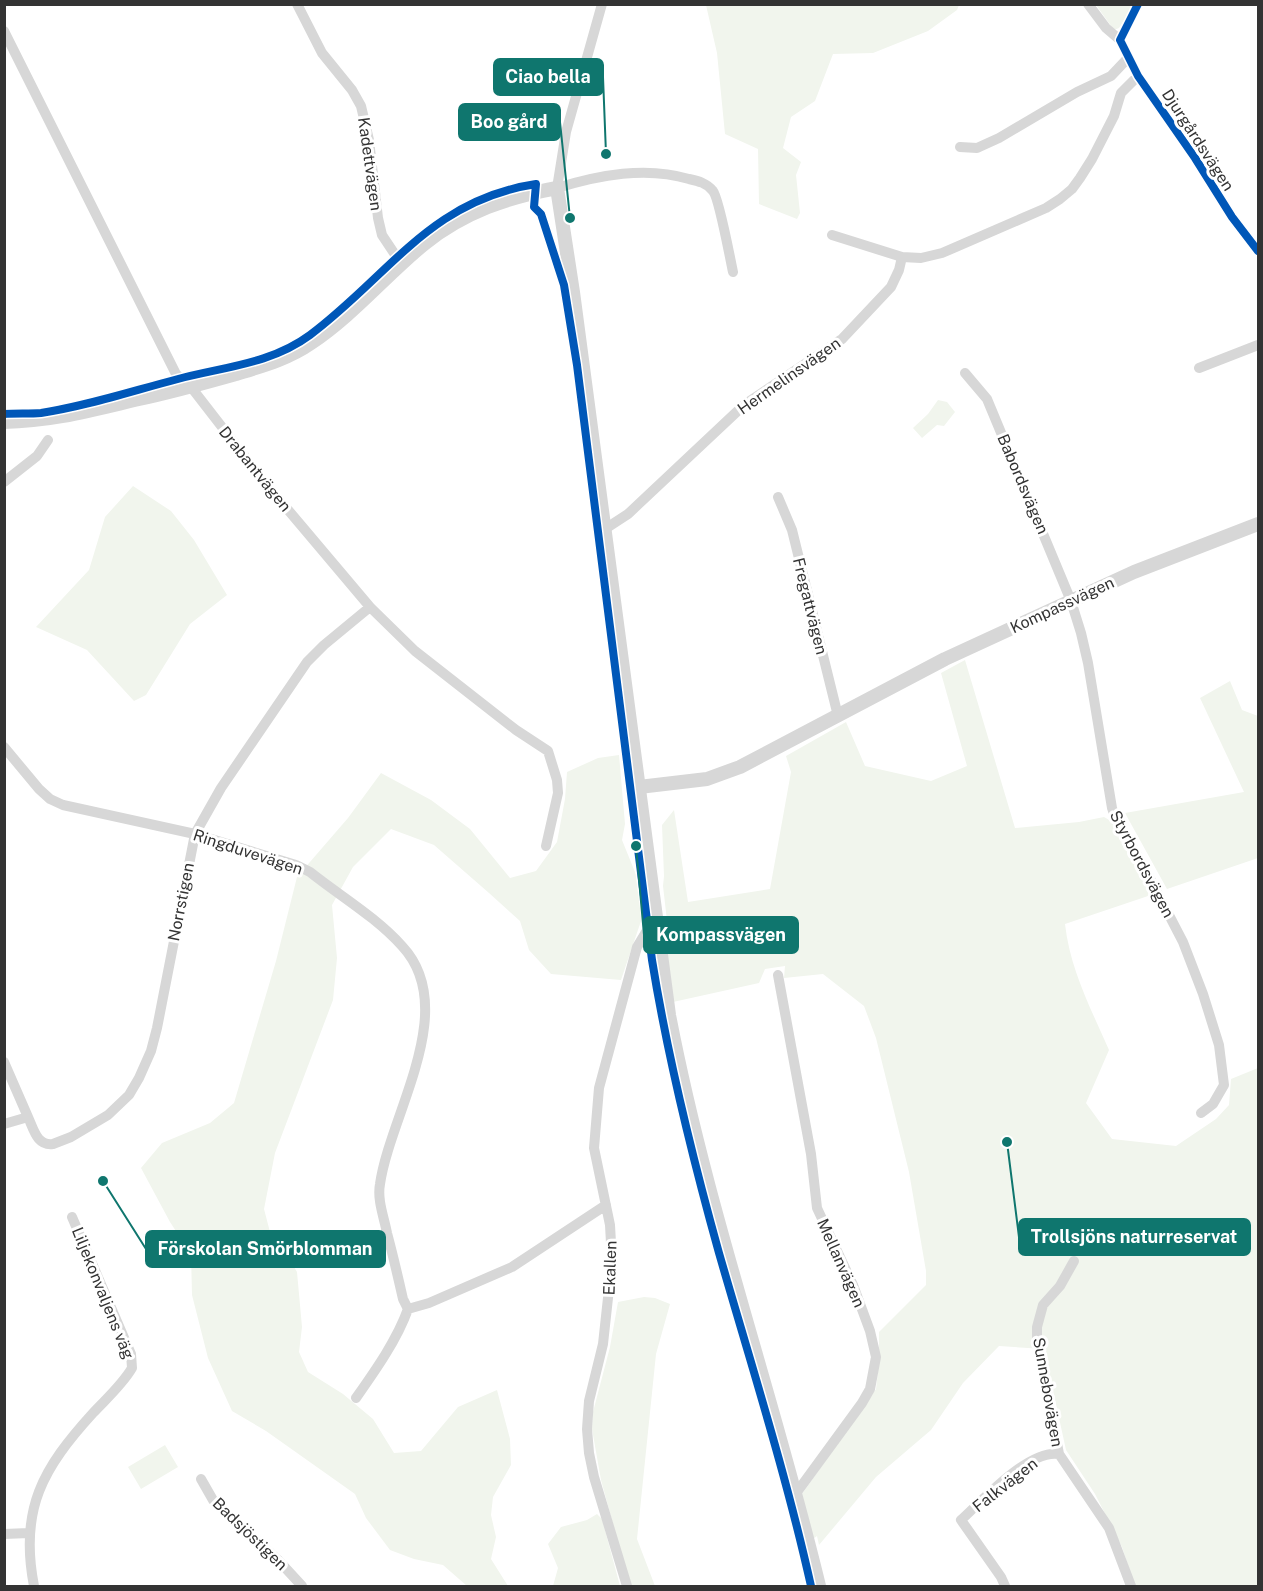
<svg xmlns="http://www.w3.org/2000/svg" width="1263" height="1591" font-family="'Public Sans',sans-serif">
<rect width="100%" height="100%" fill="#fff"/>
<!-- green -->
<path fill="#f1f5ed" d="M706,5V4L959,5L957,10L928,31L873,53L833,54L815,101L791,117L783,148L801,162L796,175L800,213L797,219L759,204L758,149L725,134L717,53Z
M1096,5H1134L1119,28L1114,30Z
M938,400L947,402L955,412L944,426L937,425L922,438L913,428L928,414Z
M133,486L171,511L194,540L227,595L190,624L146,695L134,701L87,650L36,627L89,570L105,517Z
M965,660L1015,828L1079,822L1104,817L1111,821L1151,895L1065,924C1070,969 1091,1009 1109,1050L1086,1103L1112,1139L1176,1146L1216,1119L1229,1105L1231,1079L1258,1068V1586H1135L1122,1547L1095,1494L1066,1450L1044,1349L999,1346L963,1383L931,1430L876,1477L819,1545L817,1536L813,1539L802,1494L876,1389L879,1363V1332L926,1285V1271L909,1172L876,1038L864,1006L823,974L784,978L785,966L765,969L759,983L673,1002L666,948L670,947L663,886L664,876L662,825L674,810L688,902L770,889L791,772L786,756L846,722L865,766L931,781L967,766L941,673Z
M1230,681L1242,710L1258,716V858L1167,889L1125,813L1244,792L1200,698Z
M619,755L625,824L622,840L639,882L641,921L621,980L551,974L529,950L520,921L489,893L434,845L391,829L353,867L332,905L337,958L333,1000L275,1153L264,1209L270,1232L281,1245L297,1272L302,1327L299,1352L308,1372L343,1394L373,1419L394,1453L421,1451L458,1407L497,1390L510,1439L511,1465L493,1497L491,1515L496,1537L491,1559L508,1586H467L443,1565L414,1559L390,1550L366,1518L355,1494L266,1431L232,1411L208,1358L192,1295L191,1254L170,1222L141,1168L162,1143L210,1123L234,1103L276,961L297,877L348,818L381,773L431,800L470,829L510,878L536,871L557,842L565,799L567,772L598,758Z
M644,1297L655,1298L670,1304L656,1354L637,1539L655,1586H630L601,1480L592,1429L593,1412L610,1347L618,1302Z
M165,1445L178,1467L141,1489L128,1467Z
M597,1514L602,1519L620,1586H553L558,1568L548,1544L561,1527L587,1520Z"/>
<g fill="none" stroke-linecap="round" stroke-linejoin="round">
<!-- minor -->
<path stroke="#d7d7d7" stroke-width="10" d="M297,4L322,53L352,90L361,106L369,140L378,218L382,235L402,265
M602,4L566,132L557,188C599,175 646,166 689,179C698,181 707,183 713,191C719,198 730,258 733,272
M1088,4L1106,28L1120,40L1138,76L1195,158L1232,217L1258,251
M4,31L176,374L191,387L267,485L370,607L415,651L516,730L548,751L557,780L558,793L546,846
M1120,40L1138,4
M960,147L977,148L999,138L1077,92L1111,76L1128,58
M832,235L902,257
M1199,368L1258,345
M965,373L987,399L1071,601L1081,633L1088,663L1112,808L1116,820L1143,865L1183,942L1203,994L1219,1045L1224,1085L1213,1104L1201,1113
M4,482L37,456L48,440
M778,497L792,530L838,716
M605,529L628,514L744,405L842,339L891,287L899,270L902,257L921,258L942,253L1046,208L1060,199L1072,189L1080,178L1092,159L1114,116L1121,93L1138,76
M4,747L39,789L50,799L63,805L195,834L296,865L310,872C340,896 376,917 402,946C461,1009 390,1114 380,1184C377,1200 384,1217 387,1233C393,1255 398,1277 403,1299L408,1309
M778,975L811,1154L817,1208L853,1285L870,1331L876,1357L870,1389L862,1403L797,1492
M4,1062L28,1117
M4,1124L28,1117C34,1130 37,1146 53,1144L71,1137L108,1115L129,1095L139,1078L151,1051L157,1028L195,834L221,788L307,662L324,645L370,607
M1074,1261L1060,1286L1043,1305L1037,1327V1337L1059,1454L1109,1528L1131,1586
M356,1398C375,1371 397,1340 408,1309L429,1303L512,1267L606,1205
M201,1479L213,1500L279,1561L302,1586
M4,1534L29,1533
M34,1586C19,1509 43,1468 93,1413C106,1399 122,1385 132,1368L131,1354L72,1217
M627,1586L594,1477L589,1453L587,1429L589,1401L603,1344L612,1261L610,1225L594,1148L599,1088L637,947L655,917
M1005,1586L1001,1577L961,1520C982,1501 1029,1449 1059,1454"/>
<!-- tertiary -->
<path stroke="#d7d7d7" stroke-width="14" d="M4,422C53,421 92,410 139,399C172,392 204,383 236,374C262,366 288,359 311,343C353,315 386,275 424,244C464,212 508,197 557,188L573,292L669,1015C706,1208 773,1395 819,1586
M639,787L707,779L740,767L945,659L1134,572L1258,524"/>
<defs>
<path id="cycleway" d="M1138,4L1120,40L1138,76L1195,158L1232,217L1258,251
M4,414C16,413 29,414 41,413C87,406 132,391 178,379C223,367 271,364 310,335C389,276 430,200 536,184L534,207L541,214L564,285L577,365L652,960C668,1059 692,1156 719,1253C751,1364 786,1474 811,1586"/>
</defs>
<!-- cycleway casing -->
<use href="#cycleway" stroke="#fff" stroke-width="11"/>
<!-- cycleway -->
<use href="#cycleway" stroke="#0057b8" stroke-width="8"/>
</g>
<g text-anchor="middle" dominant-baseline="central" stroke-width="6" stroke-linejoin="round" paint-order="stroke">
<!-- street labels -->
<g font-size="16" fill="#333" stroke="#fff">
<text transform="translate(1198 140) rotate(57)">Djurgårdsvägen</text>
<text transform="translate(370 164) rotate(82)">Kadettvägen</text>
<text transform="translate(789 376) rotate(-35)">Hermelinsvägen</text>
<text transform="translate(255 469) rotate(51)">Drabantvägen</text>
<text transform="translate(1023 484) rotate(67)">Babordsvägen</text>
<text transform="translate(1062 605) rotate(-25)">Kompassvägen</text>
<text transform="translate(810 606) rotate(76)">Fregattvägen</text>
<text transform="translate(248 852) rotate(18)">Ringduvevägen</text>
<text transform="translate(1142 864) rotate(62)">Styrbordsvägen</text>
<text transform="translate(181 902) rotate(-79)">Norrstigen</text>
<text transform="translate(841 1263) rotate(66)">Mellanvägen</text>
<text transform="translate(610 1268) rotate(-88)">Ekallen</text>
<text transform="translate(103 1293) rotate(68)">Liljekonvaljens väg</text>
<text transform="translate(1048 1392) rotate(80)">Sunnebovägen</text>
<text transform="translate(1005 1485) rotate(-38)">Falkvägen</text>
<text transform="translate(250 1534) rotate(44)">Badsjöstigen</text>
</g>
</g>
<!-- callouts -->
<path fill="none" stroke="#0f766e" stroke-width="2" d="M606 154L603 77M570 218L560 122M636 846L644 935M1007 1142L1019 1237M103 1181L146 1249"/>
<g fill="#0f766e" stroke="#fff" stroke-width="2">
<circle cx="606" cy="154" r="6"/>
<circle cx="570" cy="218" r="6"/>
<circle cx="636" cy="846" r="6"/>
<circle cx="1007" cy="1142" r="6"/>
<circle cx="103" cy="1181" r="6"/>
</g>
<g fill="#0f766e" stroke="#0f766e" stroke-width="2">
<rect x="494" y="59" width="109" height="36" rx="6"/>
<rect x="459" y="104" width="101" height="36" rx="6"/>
<rect x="644" y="917" width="154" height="36" rx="6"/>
<rect x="1019" y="1219" width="231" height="36" rx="6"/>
<rect x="146" y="1231" width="239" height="36" rx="6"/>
</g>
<g font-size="18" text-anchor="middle" font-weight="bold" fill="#fff">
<text x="548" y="83">Ciao bella</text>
<text x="509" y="128">Boo gård</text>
<text x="721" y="941">Kompassvägen</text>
<text x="1134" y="1243">Trollsjöns naturreservat</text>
<text x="265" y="1255">Förskolan Smörblomman</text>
</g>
<!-- border -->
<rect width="1263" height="1591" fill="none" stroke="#333333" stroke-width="12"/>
</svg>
